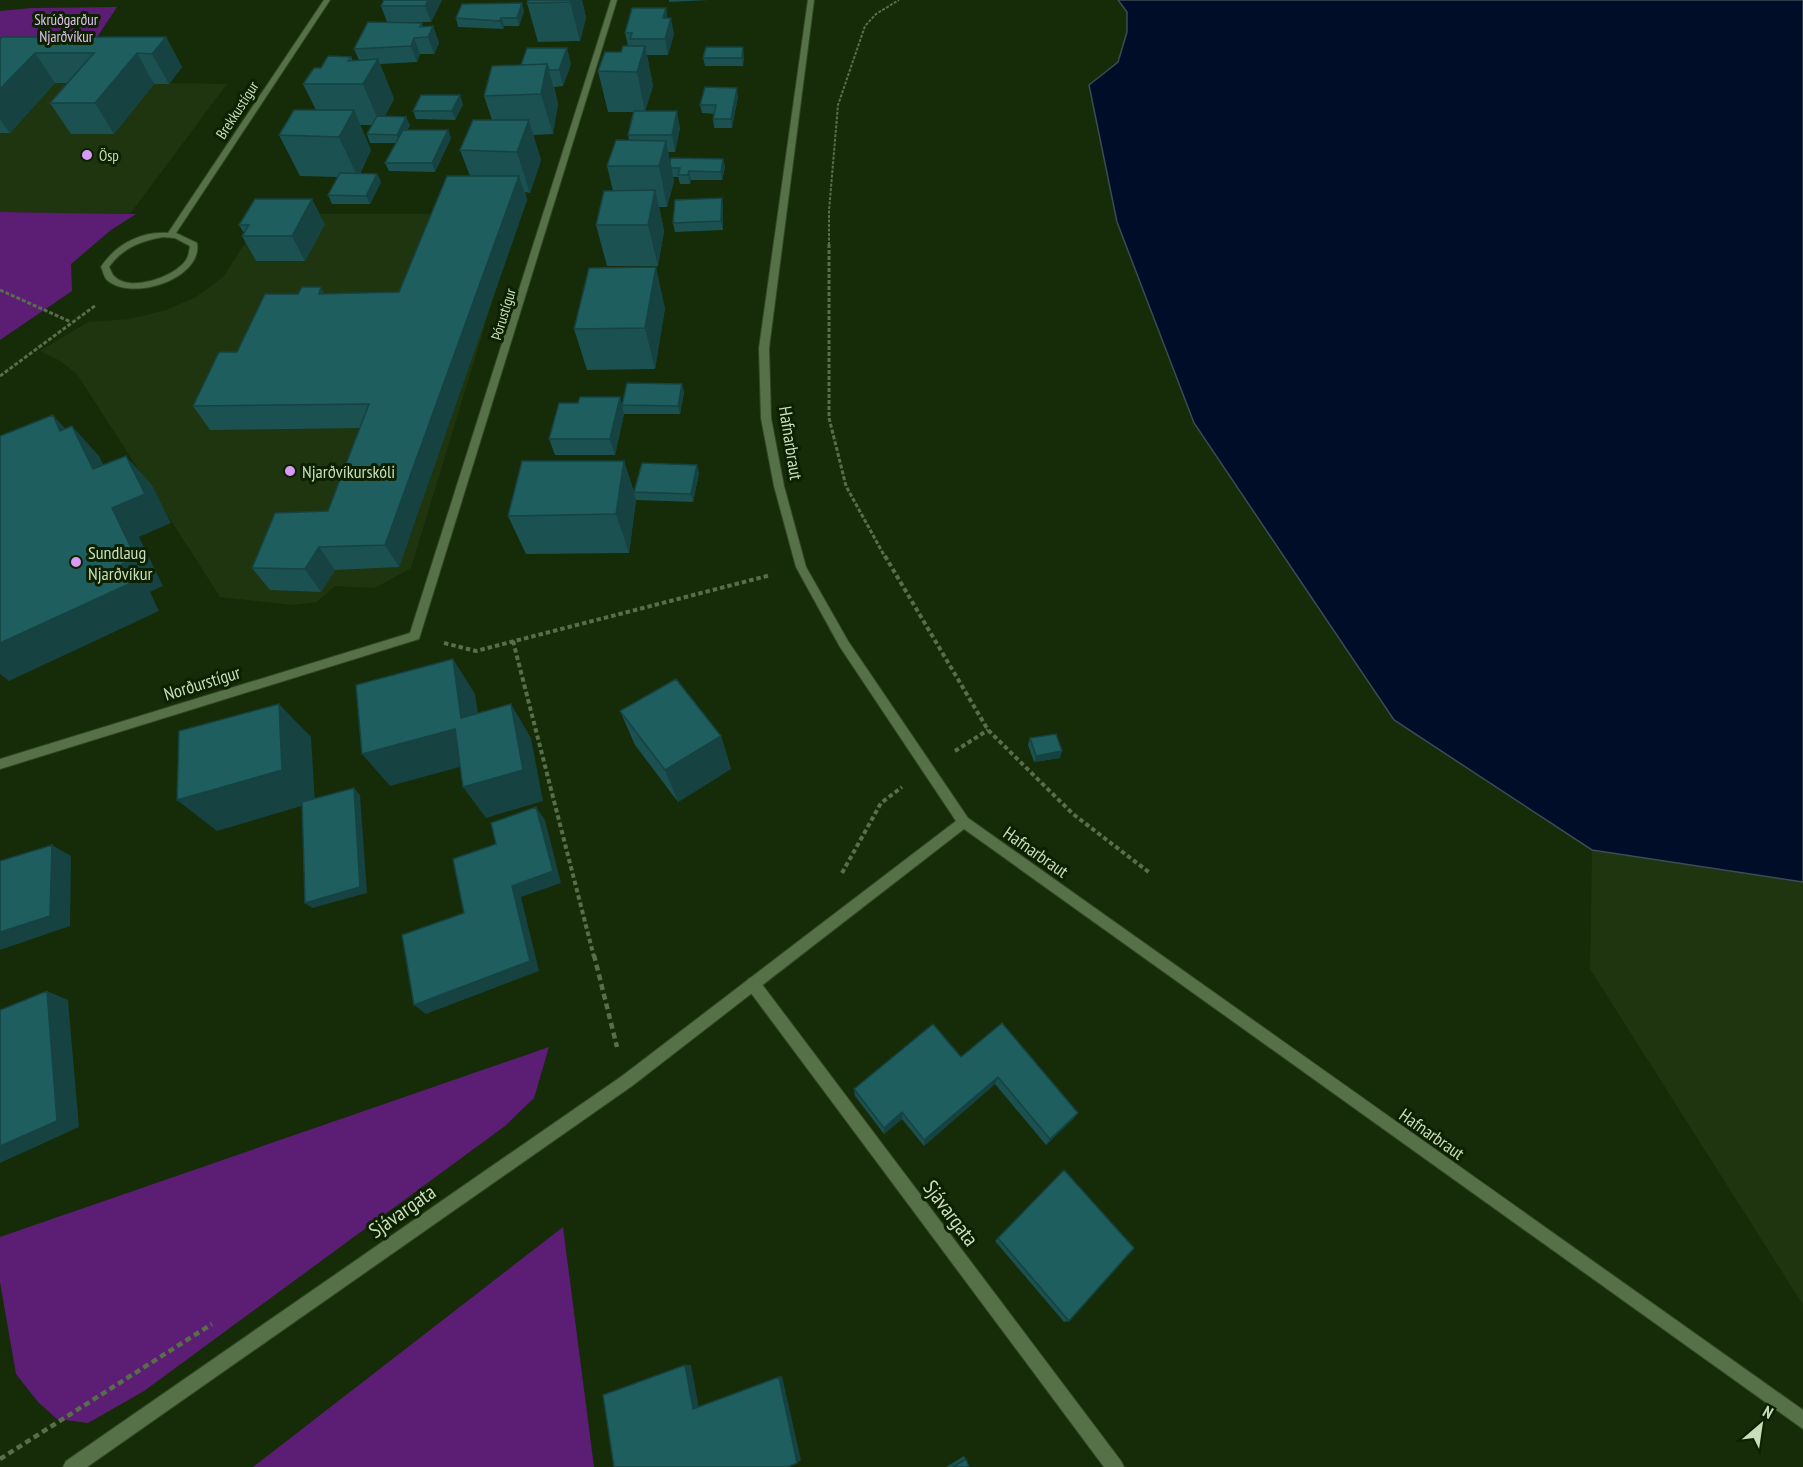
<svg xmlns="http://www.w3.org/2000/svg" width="1803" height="1467" font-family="'PT Sans Narrow',sans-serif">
<rect width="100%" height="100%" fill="#162b08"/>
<!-- built -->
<path fill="#1e350f" d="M13,83H170L227,84L130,214L0,212V98Z
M264,214H519L411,568L375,588L335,586L317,602L293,605L220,597L77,374L60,361L40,351L88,322L129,319L166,310L196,297L223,277Z
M1592,850L1803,882V1305L1590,969Z"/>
<!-- green -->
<path fill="#5c1e74" d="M117,7L90,48L0,64V11L31,8Z
M0,212L130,214H136L111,230L71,264L72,291L0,340Z
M549,1047L534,1098L505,1126L144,1391L88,1423L57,1419L38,1402L16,1374L0,1282V1237Z
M563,1227L594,1467H253Z"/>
<!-- water -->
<path fill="#000d28" stroke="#3c4b54" stroke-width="1.5" d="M1118,0H1803V882L1592,850L1394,720L1194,423L1117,222L1089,85L1118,62L1127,32V12Z"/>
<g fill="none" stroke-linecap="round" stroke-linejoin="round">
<defs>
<path id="service" d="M753,977L758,979L1121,1461L1124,1467H1104L748,989L746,984L748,979Z"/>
<path id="minor" d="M324,0H330L176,233L197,243C203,279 131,302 107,280C104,277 103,271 101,267C115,245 141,231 168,233ZM163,237L175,238L190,246C189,251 189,256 186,260C175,277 129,293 114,276C111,273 111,270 109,267C122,248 141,241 163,237Z
M611,0H617L419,639L0,769V759L410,633Z
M808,0H814L769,348L771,418L784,486L806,567L848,641L968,818L1803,1410V1429L964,829L632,1086L87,1467H63L66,1461L622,1076L956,821L840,647L796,567L774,486L761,418L759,348Z"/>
</defs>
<!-- service casing -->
<use href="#service" stroke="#324725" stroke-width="2"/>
<!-- minor casing -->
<use href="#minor" stroke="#324725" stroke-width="2"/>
<!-- path-far3 -->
<path stroke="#586e4b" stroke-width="2" stroke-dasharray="3 1.5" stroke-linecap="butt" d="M829,245V211L838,105L865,26L876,14L899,0"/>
<!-- path-far2 -->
<path stroke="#586e4b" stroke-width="3" stroke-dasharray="4 2" stroke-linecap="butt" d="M829,244V418L846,486L885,557
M0,290L71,322
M0,376L96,305"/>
<!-- path-far1 -->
<path stroke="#586e4b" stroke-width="4" stroke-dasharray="4.5 3" stroke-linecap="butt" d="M885,556L988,730L1073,814L1150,873
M513,641L594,957
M444,643L476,651L771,575
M955,751L988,730
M842,873L881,803L902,787"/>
<!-- path -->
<path stroke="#586e4b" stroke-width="4.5" stroke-dasharray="6 4" stroke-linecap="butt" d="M594,955L617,1047
M0,1459L212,1324"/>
<!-- service -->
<use href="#service" fill="#567147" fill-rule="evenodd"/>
<!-- minor -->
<use href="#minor" fill="#567147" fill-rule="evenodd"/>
</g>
<!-- wall -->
<path fill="#1b5151" d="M384,0H442L431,22H387L381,6Z
M582,0L586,18L580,41L538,42L527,3Z
M669,0H709L669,2Z
M666,8L667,18L674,34L668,55H647L653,86L645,111L680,128L675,152H668L670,162L723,159L725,167L722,180H691L690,184H680L678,177H673L674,181L667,207H659L664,231L658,266H607L596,225L613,191L607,166L629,140L628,135L634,112H608L598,71L628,46L625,33Z
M524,11L519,26H504L503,29L458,27L456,18Z
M422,23L423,27L433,26L439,43L434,54H420L417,62L380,64L394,99L385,116L410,125L407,130H448L451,138L435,172L389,171L385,163L396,143H370L367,134L372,125H360L371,150L360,174H377L381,182L370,204H332L328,195L338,177L300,176L279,135L316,110L303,84L321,68L351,57L353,61L359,60L354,49Z
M166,37L182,67L169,84H154L114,134H71L50,103L68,83H55L10,133H0V39Z
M744,56L743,66H705L703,58Z
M571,64L563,86L554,87L558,104L553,134L533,135L541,160L530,193L525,192L527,200L399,567L335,570L321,592L270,590L252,568L328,511L360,428L210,430L193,406L237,352L325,294L399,292L470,176L460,150L492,120L484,96L492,66Z
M738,96L732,128H714L713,119L715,114L702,113L700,105Z
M463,104L455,120L416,119L413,111Z
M723,206V230L675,232L673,223Z
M325,224L305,261H256L242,236L244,233L239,225Z
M665,308L655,369L587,370L574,329Z
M684,392L680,414H624L615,455H555L549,439L578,403L620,397L622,405Z
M624,461L634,492L699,473L693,502L636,500L629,553L526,554L508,516Z
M620,711L721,736L731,769L678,802L635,745Z
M1030,738L1060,758L1034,762L1028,745Z
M961,1057L1078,1113L1073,1119L1046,1145L995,1084L924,1146L902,1119L884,1134L855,1096L854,1089Z
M998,1238L1069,1321L1064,1322L995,1241Z
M964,1456L969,1467H946Z"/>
<!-- shaded-wall -->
<path fill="#164242" d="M428,0H442L431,22L425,6Z
M571,0H582L586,18L580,41L570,2Z
M522,3L524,11L519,26L517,18Z
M666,8L668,24L663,18Z
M501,18L504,26L503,29L500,21Z
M671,18L674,34L668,55L665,39Z
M433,26L439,43L434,54L428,37Z
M166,37L182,67L169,84L152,54Z
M414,38L420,54L417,62L411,46Z
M645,46L653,86L645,112L637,72Z
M743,47L744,56L743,66L742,58Z
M567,48L571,64L563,86L559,70Z
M35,53L55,83L10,133L0,119V89Z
M137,53L154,84L114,134L95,103Z
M378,59L394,99L380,125L363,84Z
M547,64L558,104L553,134L541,94Z
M737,88L738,96L732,128L731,119Z
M460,95L463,104L455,120L452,111Z
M354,110L371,150L358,178L339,137Z
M677,111L680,128L675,152L672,135Z
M406,117L410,125L400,143L397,135Z
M529,120L541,160L530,193L517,152Z
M448,130L451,138L435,172L432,163Z
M666,141L674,181L667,207L659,166Z
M723,159L725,167L722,180L721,172Z
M689,171L691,180L690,184L688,175Z
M377,174L381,182L370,204L366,196Z
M519,176L527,200L399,567L385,545Z
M655,190L664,231L658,266L648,225Z
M722,198L723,206V230L721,221Z
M312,199L325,224L305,261L292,236Z
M656,267L665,308L655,369L645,328Z
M321,287L335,312L319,294Z
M682,384L684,392L680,414L678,406Z
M620,397L624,414L615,455L610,439Z
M53,415L80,445L60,431Z
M72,426L99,456L120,499L93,469Z
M126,456L152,485L171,523L139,537L163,586L150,592L159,611L9,681L0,674V643L122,564L112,508Z
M624,461L636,500L629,553L616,514Z
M697,465L699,473L693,502L691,494Z
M319,547L335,570L321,592L305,569Z
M453,659L475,694L484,751L461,718Z
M279,704L311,737L315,802L217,831L177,800Z
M511,704L531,738L543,801L486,818L463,787Z
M455,729L478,762L390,786L362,754Z
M721,736L731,769L678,802L665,770Z
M1062,751L1060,758L1034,762L1036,756Z
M354,788L360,795L367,893L312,908L305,903Z
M536,807L545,820L561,883L521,897L539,971L426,1014L414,1005L512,886Z
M52,845L71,856L70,926L0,950V932Z
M47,991L68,1000L79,1127L0,1163V1146Z
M998,1077L995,1084L924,1146V1140Z
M902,1112V1119L884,1134V1128Z
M1078,1113L1073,1119L1046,1145L1050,1139Z
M685,1365H691L699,1408L693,1409Z
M782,1376L801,1460L797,1463L779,1377Z"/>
<!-- building -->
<path fill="#1f5e5e" stroke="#164242" stroke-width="1.5" d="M384,0H428L425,6H381Z
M528,0H571L570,2L527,3Z
M522,3L517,18H501L500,21L456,18L462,4Z
M632,8H666L663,18H671L665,39H630L632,33H625Z
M368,22L422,23L420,27L433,26L428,37L414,38L411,46L354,49Z
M2,37H166L152,54L137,53L95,103H50L94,53H35L0,89V39Z
M623,46H645L637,72L598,71L605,52H621Z
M706,47H743L742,58H703Z
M527,48H567L559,70H549L547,64L521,65Z
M328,56L351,57L348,61L378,59L363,84H303L314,68H321Z
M547,64L541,94L484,96L492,66Z
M705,87L737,88L731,119H713L716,105H700Z
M421,95H460L452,111H413Z
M294,110H354L339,137L279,135Z
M634,111H677L672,135H628Z
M377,116L406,117L397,135L367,134Z
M473,120H529L517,152L460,150Z
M403,130H448L432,163H385Z
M616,140L666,141L659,166H607Z
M671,158L723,159L721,172L689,171L688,175H678L680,168H671L670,162Z
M340,173L377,174L366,196L328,195Z
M447,176H519L385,545L319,547L305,569L252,568L275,513L328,511L369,404L193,406L219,352H237L265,294H298L302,287H321L319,294L399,292Z
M655,190L648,225H596L604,191Z
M722,198L721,221L673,223L675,200Z
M255,199H312L292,236H242L249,225H239Z
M656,267L645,328L574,329L589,268Z
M627,383L682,384L678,406L622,405Z
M580,397H620L610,439H549L559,403H578Z
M53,415L60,431L72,426L93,469L126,456L145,494L112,508L136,558L122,564L131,583L0,643V436Z
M522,461H624L616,514L508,516Z
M642,463L697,465L691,494L634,492Z
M453,659L461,718L511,704L523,770L463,787L455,729L362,754L356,685Z
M676,679L721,736L665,770L620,711Z
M279,704L282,770L177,800L179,731Z
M1056,734L1062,751L1036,756L1030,738Z
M354,788L360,887L305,903L302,802Z
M536,807L553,871L512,886L530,961L414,1005L402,935L464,913L453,859L496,844L491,823Z
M52,845L50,916L0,932V861Z
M47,991L57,1121L0,1146V1010Z
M1002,1023L1078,1113L1050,1139L998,1077L924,1140L902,1112L884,1128L854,1089L933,1024L961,1057Z
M1064,1170L1134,1248L1069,1321L998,1238Z
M685,1365L693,1409L779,1377L797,1463L788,1467H614L603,1395Z
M966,1459L969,1467H953Z"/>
<!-- markers -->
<g fill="#da9af7" stroke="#0d2101" stroke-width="2">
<circle cx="87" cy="155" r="6"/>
<circle cx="290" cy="471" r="6"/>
<circle cx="76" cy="562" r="6"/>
</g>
<g text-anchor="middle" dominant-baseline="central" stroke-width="6" stroke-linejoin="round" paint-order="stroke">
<!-- far-park labels -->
<g font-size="15" fill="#e2c1f1" stroke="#0d2101">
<text x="66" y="19">Skrúðgarður<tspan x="66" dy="17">Njarðvíkur</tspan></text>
</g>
<!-- far-street labels -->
<g font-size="15" fill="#c7ddbb" stroke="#0d2101">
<text transform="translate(237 110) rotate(-57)">Brekkustígur</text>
<text transform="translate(503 314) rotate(-73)">Þórustígur</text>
</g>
<!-- far-poi labels -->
<g font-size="15" fill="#c7ddbb" stroke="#0d2101" text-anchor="start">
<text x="99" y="155">Ösp</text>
</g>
<!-- street labels -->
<g font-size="18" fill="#c7ddbb" stroke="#0d2101">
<text transform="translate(791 443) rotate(81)">Hafnarbraut</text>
<text transform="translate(202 683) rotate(-17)">Norðurstígur</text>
<text transform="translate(1036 852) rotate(35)">Hafnarbraut</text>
<text transform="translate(1432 1134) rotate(35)">Hafnarbraut</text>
</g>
<!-- poi labels -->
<g font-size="18" fill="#c7ddbb" stroke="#0d2101" text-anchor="start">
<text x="302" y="471">Njarðvíkurskóli</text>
<text x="88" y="552">Sundlaug<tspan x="88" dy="21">Njarðvíkur</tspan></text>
</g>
<!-- near-street labels -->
<g font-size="21" fill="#c7ddbb" stroke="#0d2101">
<text transform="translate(402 1211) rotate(-35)">Sjávargata</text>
<text transform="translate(951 1213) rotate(53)">Sjávargata</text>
</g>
</g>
<!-- north arrow -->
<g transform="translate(1761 1425) rotate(29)" stroke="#0d2101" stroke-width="4.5" paint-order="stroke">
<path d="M0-4.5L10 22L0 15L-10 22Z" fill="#c7ddbb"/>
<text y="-9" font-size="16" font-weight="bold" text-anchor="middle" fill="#c7ddbb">N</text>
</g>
</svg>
